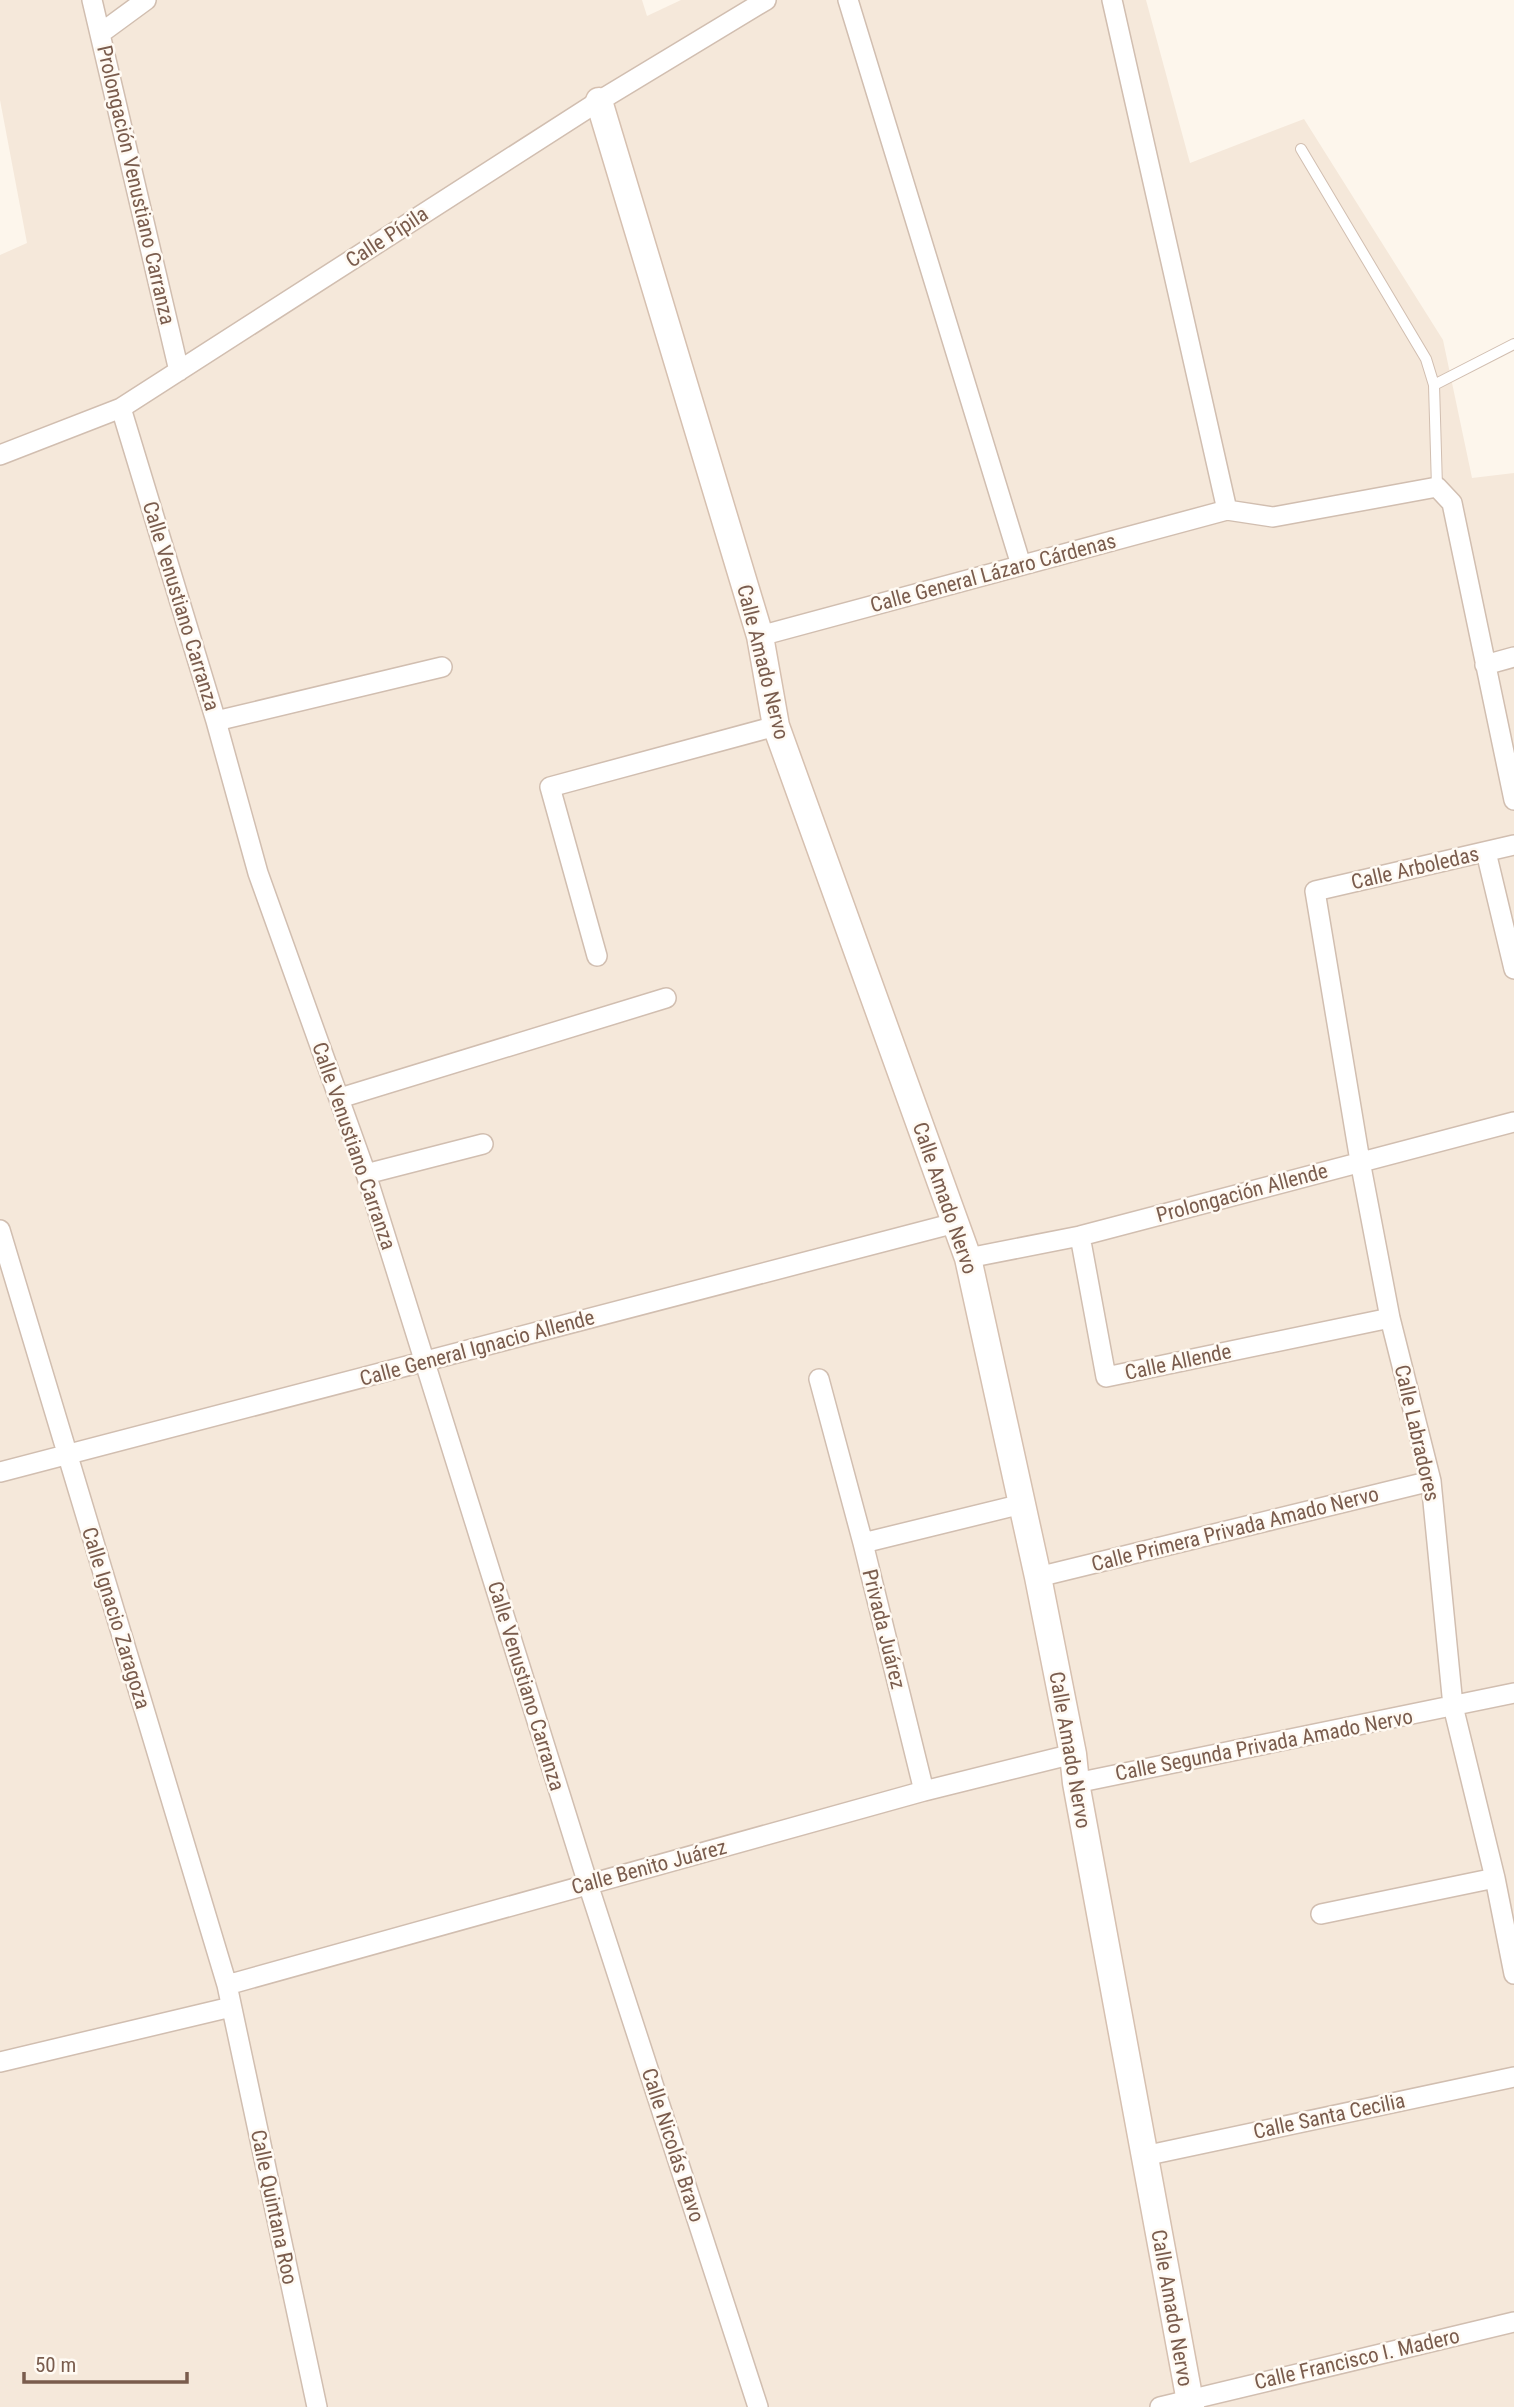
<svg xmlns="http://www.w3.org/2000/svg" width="1514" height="2407" font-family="'Roboto Condensed',sans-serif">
<rect width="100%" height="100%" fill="#fdf6ec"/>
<!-- residential -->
<path fill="#f5e8da" d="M0,0H642L647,16L681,0H1146L1190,163L1304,119L1443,340L1472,478L1514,473V2407H0V255L27,243L0,100Z"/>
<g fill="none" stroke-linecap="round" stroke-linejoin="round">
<defs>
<path id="lane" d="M1301,149L1426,359L1434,385L1437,487
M1434,385L1514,344"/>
<path id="street" d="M92,0L179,371
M848,0L1021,565
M1112,0L1227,510
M101,33L146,0
M121,408L216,721L258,873L366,1174L588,1884L758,2407
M0,455L121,408L599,101L766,0
M760,636L1227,510L1273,517L1437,487L1452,503L1514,800
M1485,665L1514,657
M216,721L442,667
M1514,845L1315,891L1360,1161L1390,1318L1431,1481L1453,1706L1495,1878L1514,1974
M1486,852L1514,969
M597,956L550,787L776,726
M340,1098L666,998
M366,1174L483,1144
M0,1230L227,1985L317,2407
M1080,1236L1106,1377L1390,1318
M968,1258L1080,1236L1514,1122
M819,1379L863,1543L924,1791
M0,1472L955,1223
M863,1543L1022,1504
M1038,1577L1431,1481
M1076,1783L1514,1693
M1321,1914L1495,1878
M227,1985L924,1791L1073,1754
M0,2062L231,2007
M1144,2156L1514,2077
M1160,2407L1514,2322"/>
<path id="secondary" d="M599,101L760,636L776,726L968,1258L1038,1577L1073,1754L1076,1783L1191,2407"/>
</defs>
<!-- lane casing -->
<use href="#lane" stroke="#d1beb0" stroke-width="12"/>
<!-- street casing -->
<use href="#street" stroke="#d1beb0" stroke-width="22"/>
<!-- secondary casing -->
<use href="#secondary" stroke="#d6c0b0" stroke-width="29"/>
<!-- lane -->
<use href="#lane" stroke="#fff" stroke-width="10"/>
<!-- street -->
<use href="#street" stroke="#fff" stroke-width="19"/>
<!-- secondary -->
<use href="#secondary" stroke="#fff" stroke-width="26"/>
</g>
<g text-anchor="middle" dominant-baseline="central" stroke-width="5" stroke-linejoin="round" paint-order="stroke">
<!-- street labels -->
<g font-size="21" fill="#7a5c4d" stroke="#fffaf3">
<text transform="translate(136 185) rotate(77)">Prolongación Venustiano Carranza</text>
<text transform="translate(387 237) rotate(-33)">Calle Pípila</text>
<text transform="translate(993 573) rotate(-15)">Calle General Lázaro Cárdenas</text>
<text transform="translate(181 606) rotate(73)">Calle Venustiano Carranza</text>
<text transform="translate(763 662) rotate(76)">Calle Amado Nervo</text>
<text transform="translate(1415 868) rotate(-13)">Calle Arboledas</text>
<text transform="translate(354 1146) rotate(71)">Calle Venustiano Carranza</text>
<text transform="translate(1242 1193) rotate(-15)">Prolongación Allende</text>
<text transform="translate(945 1198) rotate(71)">Calle Amado Nervo</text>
<text transform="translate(477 1348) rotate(-15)">Calle General Ignacio Allende</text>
<text transform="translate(1178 1362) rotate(-12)">Calle Allende</text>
<text transform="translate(1417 1433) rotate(77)">Calle Labradores</text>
<text transform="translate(1235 1529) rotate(-14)">Calle Primera Privada Amado Nervo</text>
<text transform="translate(116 1618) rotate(73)">Calle Ignacio Zaragoza</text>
<text transform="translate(884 1629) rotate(76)">Privada Juárez</text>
<text transform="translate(526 1686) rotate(73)">Calle Venustiano Carranza</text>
<text transform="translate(1264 1745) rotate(-11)">Calle Segunda Privada Amado Nervo</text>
<text transform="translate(1070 1750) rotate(80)">Calle Amado Nervo</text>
<text transform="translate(649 1867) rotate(-15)">Calle Benito Juárez</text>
<text transform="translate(1329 2116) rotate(-12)">Calle Santa Cecilia</text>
<text transform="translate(673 2145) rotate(72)">Calle Nicolás Bravo</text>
<text transform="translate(274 2207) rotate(78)">Calle Quintana Roo</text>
<text transform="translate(1172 2308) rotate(80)">Calle Amado Nervo</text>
<text transform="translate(1357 2359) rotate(-13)">Calle Francisco I. Madero</text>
</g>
</g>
<!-- scale -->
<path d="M24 2372v10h163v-10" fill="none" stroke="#7a5c4d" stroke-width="3.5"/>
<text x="35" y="2372" font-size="21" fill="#7a5c4d" stroke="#fffaf3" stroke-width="5" paint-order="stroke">50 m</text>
</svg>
